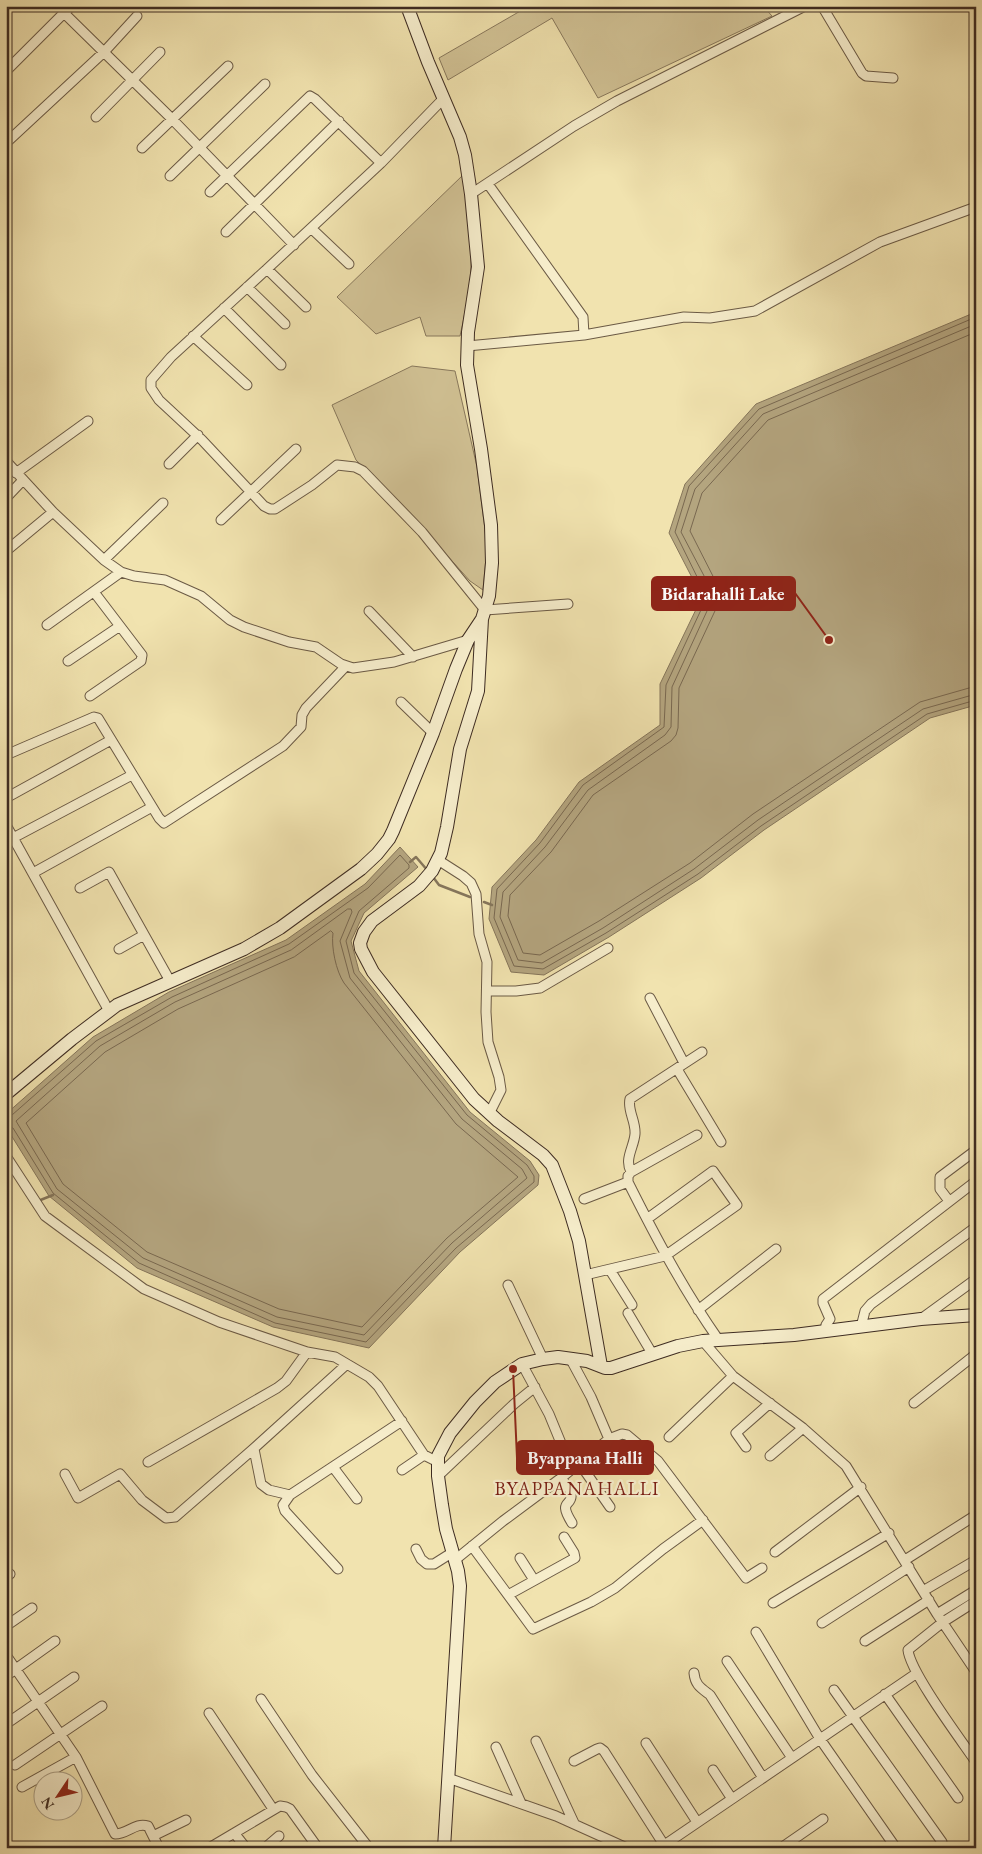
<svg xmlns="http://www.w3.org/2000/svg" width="982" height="1854" font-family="'EB Garamond',serif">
<rect width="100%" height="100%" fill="#f1e3af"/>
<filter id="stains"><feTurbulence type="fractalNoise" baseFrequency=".004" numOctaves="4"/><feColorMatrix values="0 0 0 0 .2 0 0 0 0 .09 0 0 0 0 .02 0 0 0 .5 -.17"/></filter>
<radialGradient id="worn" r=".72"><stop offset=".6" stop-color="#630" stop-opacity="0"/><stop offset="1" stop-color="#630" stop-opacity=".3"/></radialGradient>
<!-- green -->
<path fill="#d3c497" stroke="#88785c" d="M529,6H763L772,16L598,98L552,18L448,80L439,58Z
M463,175L472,237L470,289L460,336H426L420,317L376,334L337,297Z
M412,366L455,371L477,467L487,546L483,590L470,581L400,503L356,460L332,405Z"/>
<!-- water -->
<path fill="#b4a57f" stroke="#85755a" d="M976,312V705L930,718L764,830L701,878L609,937L544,975L511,972L489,919L492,887L536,840L579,782L660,725V684L702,597L669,533L685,484L756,404Z
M400,847L418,867L364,913L351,941L359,971L470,1112L530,1161L539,1175L538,1185L460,1252L369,1348L273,1327L137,1268L49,1196L6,1127V1114L93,1037L169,992L286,940L365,884Z"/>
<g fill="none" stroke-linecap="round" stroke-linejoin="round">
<!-- shore -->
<path stroke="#796850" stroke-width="1" d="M976,317L759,409L689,486L675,532L707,597L666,685L664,727L583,785L540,843L497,889L494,918L514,966L543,969L606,933L698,874L761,826L927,714L976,700
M976,324L763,414L695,489L681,532L712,591L713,598L672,687L671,727L665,735L588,790L545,847L503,892L500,917L518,960L542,963L603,928L694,869L758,820L923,709L976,694
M976,332L768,420L702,493L690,531L719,588L721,598L679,688L678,728L676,735L671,741L593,795L551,852L510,895L508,916L523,953L540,955L599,921L690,863L753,814L920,702L976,686
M348,909H351L352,912L340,941L350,978L462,1119L522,1169L527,1178L452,1243L364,1335L277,1317L143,1258L57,1189L16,1121L100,1046L175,1002L291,950Z
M331,931L333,933C331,947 336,971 344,983L456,1124L518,1177L447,1238L362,1327L279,1309L147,1252L63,1184L26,1123L105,1052L178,1009L294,957Z
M6,1117L12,1115L96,1041L172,997L289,944L368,888L400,855L409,865V868L359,911L346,941L354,973L467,1115L527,1165L534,1176V1182L456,1248L366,1342L275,1323L139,1263L53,1193L13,1128L6,1126"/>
<!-- stream -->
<path stroke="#85755a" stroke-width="2.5" d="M410,862L416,857L428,871
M433,877L439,885L470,897
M484,902L492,905
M38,1201L53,1195"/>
<defs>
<path id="street" d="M822,6L862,73L866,76L893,78
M64,13L172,119L294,245
M6,71L71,6
M444,98L381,163L267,269L171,357L151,380V388L159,400L202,440L264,506L270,509H275L312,485L337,465L355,467L363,471L422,532L485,610L568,604
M96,117L160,52
M6,143L104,52L137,16
M142,148L228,66
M170,176L265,84
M488,184L583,317L584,335
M210,192L310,96L315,99L381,163
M471,194L574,126L617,101L805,6
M311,228L349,264
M226,232L339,121
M267,269L306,307
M247,287L285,324
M224,308L281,365
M193,336L247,385
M467,346L584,335L684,317L710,318L755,311L880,242L976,207
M6,461L53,512L104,560L121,572L134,576L165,580L201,596L230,620L244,627L289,642L316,647L341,664L353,668L394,662L468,640
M169,464L198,435
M16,473L88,421
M6,498L23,480
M221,520L296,449
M6,551L53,512
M104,560L163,503
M369,611L413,657
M47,625L121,572
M68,661L120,626
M90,696L141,661L142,655L94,592
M401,702L433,733
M6,755L94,717L98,718L159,818L164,823L283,746L301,727L302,715L306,708L346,666
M6,798L111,740
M6,825L109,1011
M13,838L132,775
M438,860L463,876L471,883L476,894L479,934L487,962L486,1012L488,1042L499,1077L501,1090L489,1114
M33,873L152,807
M80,888L109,872L170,981
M119,949L144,935
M487,991H516L540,988L608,948
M650,998L684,1063
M677,1069L721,1142
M697,1135L631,1172L628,1176V1182C655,1236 683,1289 718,1339
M6,1156L45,1216L144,1289L219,1322L307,1352L335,1357L369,1377L378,1386L424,1455L438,1462
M631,1172C624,1159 634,1147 635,1134C636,1121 627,1110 630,1099L702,1052
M584,1199L628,1182
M949,1201L940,1189V1177L976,1150
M610,1270L632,1305
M585,1275L665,1256L737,1205L713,1171L647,1219
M508,1285L543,1359
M698,1310L776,1249
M628,1313L653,1355
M921,1319L976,1279
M861,1327L865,1311L871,1304L976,1227
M825,1332L826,1325L830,1319L823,1303V1299L976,1181
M703,1341L733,1376L803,1428L846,1466L937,1614L976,1672
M570,1358L591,1397L609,1439
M522,1364L549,1414L563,1448L580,1464L610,1507
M914,1403L976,1354
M669,1437L733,1376
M746,1447L736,1433L770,1403
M563,1448C563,1457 559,1472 563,1480C565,1485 571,1489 571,1494C573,1507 557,1499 572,1523
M254,1449L261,1484L269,1490L290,1495L402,1421
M770,1456L803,1428
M148,1462L277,1388L286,1381L307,1352
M333,1467L357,1499
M402,1470L424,1455
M65,1474L78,1498L120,1474L142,1500L166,1518L175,1517L251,1451L347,1364
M438,1476L514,1404L535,1387
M290,1495L283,1505L285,1511L338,1569
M472,1546L533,1629L591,1602L615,1588L663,1549L703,1520
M416,1549L421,1559L427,1564H434L453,1552
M775,1552L861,1487
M520,1558L534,1580
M455,1560L503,1521L561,1478L609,1439L622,1434L627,1435L658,1461L746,1578L762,1568
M905,1560L976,1515
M6,1577L10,1574
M923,1591L976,1560
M508,1595L575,1558L574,1553L564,1537
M976,1601L943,1622L908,1650C910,1672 961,1740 976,1762
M773,1603L889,1533
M937,1614L976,1590
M822,1623L909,1567
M6,1626L32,1608
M756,1632L820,1739L896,1848
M865,1641L929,1600
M6,1655L76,1757L115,1834C128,1834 135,1822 148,1826L159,1848
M727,1661L792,1758
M694,1673C695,1685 701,1688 710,1695L763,1778
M6,1676L55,1641
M834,1690L942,1842
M885,1694L958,1798
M261,1699L312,1775L369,1848
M209,1713L273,1809
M6,1724L74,1677
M536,1741L574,1823
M646,1743L697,1822
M496,1747L521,1803
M574,1761L597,1749L600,1748L604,1751L666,1848
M15,1765L102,1706
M713,1770L732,1799
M448,1778L556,1816L627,1848
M22,1787L76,1757
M235,1834L246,1848
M153,1836L186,1820
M209,1848L280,1806L286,1807L290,1809L318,1848
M265,1848L279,1836
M660,1848L917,1673
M781,1848L823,1819"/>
<path id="secondary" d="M482,619L478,691L460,749L447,827L441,853L432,871L419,886L372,921L364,932L360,943L361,949L373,972L474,1099L498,1121L543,1155L552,1165L570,1211L579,1241L601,1366
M6,1094L72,1039L117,1005L244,949L280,928L361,869L377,854L389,839L393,831L433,733L456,669L468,640L482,619L489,596L492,563L491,525L481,449L467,365L468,332L478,267L471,194L465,155L460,137L428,62L407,6
M444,1848L460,1586L458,1571L446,1529L442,1505L438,1476V1456L450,1433L475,1402L495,1382L522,1364L543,1359L558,1357L587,1361L605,1368H611L678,1346L703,1341L794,1335L921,1319L976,1315"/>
</defs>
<!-- street casing -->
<use href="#street" stroke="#6b5a45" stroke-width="11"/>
<!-- secondary casing -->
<use href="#secondary" stroke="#3e2c22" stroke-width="14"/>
<!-- street -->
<use href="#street" stroke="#f6edcb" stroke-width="9"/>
<!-- secondary -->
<use href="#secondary" stroke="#f6edcb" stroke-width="12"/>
</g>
<g text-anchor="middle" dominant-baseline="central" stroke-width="4.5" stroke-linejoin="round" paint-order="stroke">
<!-- quarter labels -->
<g font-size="19" letter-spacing="1" fill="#7a1f14" stroke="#f6edcb">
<text x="577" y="1488">BYAPPANAHALLI</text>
</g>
</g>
<!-- callouts -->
<path fill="none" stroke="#8f2418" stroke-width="2" d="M829 640L795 593M513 1369L517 1458"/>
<g fill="#8f2418" stroke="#f6edcb" stroke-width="2">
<circle cx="829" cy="640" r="5"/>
<circle cx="513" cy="1369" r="5"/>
</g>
<g fill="#8f2418" stroke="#8f2418" stroke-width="2">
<rect x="652" y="577" width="143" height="33" rx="5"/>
<rect x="517" y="1441" width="136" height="33" rx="5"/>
</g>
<g font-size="18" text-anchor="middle" font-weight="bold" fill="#fff">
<text x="723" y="600">Bidarahalli Lake</text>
<text x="585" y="1464">Byappana Halli</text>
</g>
<!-- margin -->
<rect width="982" height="1854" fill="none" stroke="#f1e3af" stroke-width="25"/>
<rect x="8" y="8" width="967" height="1839" fill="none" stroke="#3e2c22" stroke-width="2.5"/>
<rect x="12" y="12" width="957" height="1829" fill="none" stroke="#3e2c22"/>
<!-- north arrow -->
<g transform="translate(58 1796) rotate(235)"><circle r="24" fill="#f6edcb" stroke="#aca087"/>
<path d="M0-4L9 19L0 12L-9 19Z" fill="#8f2418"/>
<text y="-8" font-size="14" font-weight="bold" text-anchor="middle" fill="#3e2c22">N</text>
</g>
<rect width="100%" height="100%" filter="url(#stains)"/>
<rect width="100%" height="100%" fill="url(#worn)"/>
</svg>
